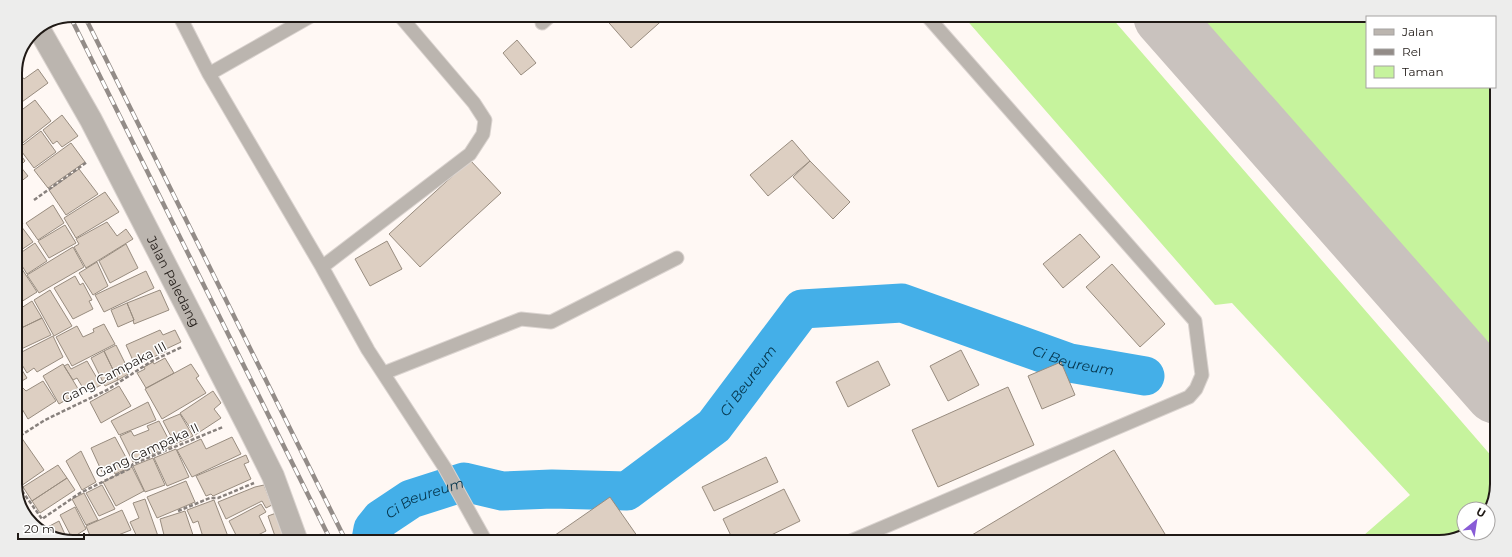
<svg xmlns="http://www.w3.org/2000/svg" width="1512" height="557" font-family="Montserrat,sans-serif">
<rect width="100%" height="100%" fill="#fff8f4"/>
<!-- green -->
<path fill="#c6f39d" d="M964,17H1111L1494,459V503L1488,510V509H1464V533H1468L1439,542H1356L1410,495L1232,303L1215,305Z
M1192,18H1367V87H1493L1497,91L1495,365Z"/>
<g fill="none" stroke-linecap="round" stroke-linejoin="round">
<!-- river -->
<path stroke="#44afe8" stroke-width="39" id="s1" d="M371,540L373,529L381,519L411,499L464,482L502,491L552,489L627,491L714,426L802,309L902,303L1070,363L1145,376"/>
<!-- taxiway -->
<path stroke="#c9c2be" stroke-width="59" d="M1163,17L1495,394"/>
</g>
<!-- building -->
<path fill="#ddcfc2" stroke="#988c7f" d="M603,16H667L631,48Z
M517,40L536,63L521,75L503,53Z
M16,69L24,79L38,69L48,83L15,107Z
M35,100L51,121L15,149V115Z
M62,115L78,136L62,147L57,141L53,144L43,130Z
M41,131L56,152L34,168L19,148Z
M792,140L810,161L768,196L750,175Z
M71,143L85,162L48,188L34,170Z
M18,151L25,161L20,166L28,176L15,186V153Z
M470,160L501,193L420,267L389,234Z
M810,161L850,202L833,219L793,177Z
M79,169L98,194L66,215L49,190Z
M105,192L119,212L76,238L64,218Z
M53,205L64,223L38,240L26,223Z
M18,217L23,224L15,229V219Z
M107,222L117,236L126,229L133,239L86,268L74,247L79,244L76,239Z
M65,225L76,243L49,258L38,241Z
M21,226L33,242L15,254V231Z
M1080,234L1100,257L1063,288L1043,264Z
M387,241L402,269L370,286L355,259Z
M35,243L47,261L27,274L16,256Z
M126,244L138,268L110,283L99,261Z
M73,247L84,267L39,293L27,275Z
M16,260L37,292L21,302L15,294Z
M97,262L108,286L93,295L79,273Z
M1112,264L1165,324L1140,347L1086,287Z
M146,271L154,288L104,312L95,295Z
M75,276L80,285L83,283L92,300L89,301L93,309L73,319L54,288Z
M50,290L72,326L54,336L34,300Z
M160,290L169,310L134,324L133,320H134L127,303Z
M32,301L42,318L15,331V312Z
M127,303L134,320L118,327L111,310Z
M42,318L51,335L17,351L15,347V331Z
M104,324L115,344L72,366L56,337L77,326L83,337L94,332L93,329Z
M160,330L163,335L175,330L181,342L166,349L167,351L135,365L126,345Z
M53,336L63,357L37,372L34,368L27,373L16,355Z
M116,345L130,373L118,380L104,351Z
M961,350L979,385L948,401L930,366Z
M104,351L118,380L105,386L91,358Z
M165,358L174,373L146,388L137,373L145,369L144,367L153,362L154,364Z
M15,359L27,378L15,385Z
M87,361L101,385L86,393L77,378L73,380L64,366L68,364L71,369Z
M878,361L890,385L848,407L836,382Z
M1061,362L1075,395L1042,409L1028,376Z
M63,364L80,392L59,404L43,376Z
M191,364L199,376L196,378L206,393L162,419L145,389Z
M43,381L56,401L28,419L15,397V394L23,388L26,391Z
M119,386L131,406L101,423L90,402Z
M1008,387L1034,445L938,487L912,430Z
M213,391L221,403L214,409L221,418L195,435L180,413Z
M148,402L156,420L119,435L111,421Z
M180,414L193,436L175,444L163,421Z
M15,420L23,431L15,436Z
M159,421L172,446L133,462L120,436L131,431L134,436L149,430L147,426Z
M21,437L44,470L21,486L15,477V441Z
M115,437L129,463L125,465L127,469L115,474L112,468L102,472L91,448Z
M232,437L241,454L192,477L177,450L201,439L206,449Z
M176,449L189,477L167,486L154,458Z
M1114,450L1168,539L1163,541H962Z
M81,451L96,482L82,490L66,461Z
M246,455L249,462L244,464L251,479L213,496L211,494L206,496L196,476Z
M766,457L778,482L714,511L702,487Z
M153,458L165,485L145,492L133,466Z
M58,465L67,478L32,501L23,487Z
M132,467L144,491L116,506L103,482Z
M67,478L75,490L40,513L32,501Z
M186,481L195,502L157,518L147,497Z
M102,485L115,509L99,516L86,493Z
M264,485L272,505L266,508L262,501L226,519L218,502L255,487Z
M784,489L800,521L761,540H733L723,519Z
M84,493L98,520L86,525L72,499Z
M610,497L640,540H548Z
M145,499L159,539H138L130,522L139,518L133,503Z
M214,500L229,539H199L198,538L203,537L198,521L193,523L187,510Z
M261,504L266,512L259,516L266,531L250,539H238L229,521Z
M75,507L86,529L72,538L60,515Z
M122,510L131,530L108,539H97L96,536L91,538L86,526Z
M185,511L193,535L182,539H165L160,519Z
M279,512L289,539H276L268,516Z
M59,521L67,539H54L42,530Z"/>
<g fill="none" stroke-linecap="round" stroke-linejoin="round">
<defs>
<path id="service" d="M179,15L209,74L322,267L368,350L445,468L485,540
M542,23L550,16
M209,74L311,16
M322,267L470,154L483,134L485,120L474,103L400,16
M384,373L521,319L551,322L677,258
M851,541L1189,397L1196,389L1202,375L1195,321L928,17"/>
<g id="tertiary">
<path id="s2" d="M39,29L91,120L248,426L273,476L296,539"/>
</g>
</defs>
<!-- service casing -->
<use href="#service" stroke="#dbd4d0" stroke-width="15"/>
<!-- tertiary casing -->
<use href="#tertiary" stroke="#dbd4d0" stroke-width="24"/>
<!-- path -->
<path stroke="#88817d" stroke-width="2.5" stroke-dasharray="4 2" stroke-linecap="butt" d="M34,200L87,162
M15,439L45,420L107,390L152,361L182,347
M15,481L42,519L80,493L129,469L133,464L223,427
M178,511L210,498H218L254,483"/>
<!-- service -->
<use href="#service" stroke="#bbb5af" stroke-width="13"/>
<!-- tertiary -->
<use href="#tertiary" stroke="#bbb5af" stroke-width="22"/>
<defs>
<path id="rail" d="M84,15L345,539
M70,16L330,539"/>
</defs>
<!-- rail casing -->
<use href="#rail" stroke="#938c88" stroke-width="4.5"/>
<!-- rail -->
<use href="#rail" stroke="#fff" stroke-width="3" stroke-dasharray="9" stroke-linecap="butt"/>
</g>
<g text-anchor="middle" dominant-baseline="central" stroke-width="3" stroke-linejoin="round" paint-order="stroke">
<!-- street labels -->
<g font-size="13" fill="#201a16" stroke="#fff">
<text stroke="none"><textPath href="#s2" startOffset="286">Jalan Paledang</textPath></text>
<text transform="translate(114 372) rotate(-28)">Gang Campaka III</text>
<text transform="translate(147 450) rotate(-25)">Gang Campaka II</text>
</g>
<!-- water labels -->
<g font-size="14" font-style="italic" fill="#05354c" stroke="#fff">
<text stroke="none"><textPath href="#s1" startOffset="816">Ci Beureum</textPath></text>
<text stroke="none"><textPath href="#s1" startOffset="445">Ci Beureum</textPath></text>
<text stroke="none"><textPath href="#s1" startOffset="73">Ci Beureum</textPath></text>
</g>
</g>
<!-- crop -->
<path d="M0 0H1512V557H0ZM73 22H1439A51 51 0 0 1 1490 73V484A51 51 0 0 1 1439 535H73A51 51 0 0 1 22 484V73A51 51 0 0 1 73 22Z" fill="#ededec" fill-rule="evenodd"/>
<path fill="none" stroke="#201a16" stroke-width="2" d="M73 22H1439A51 51 0 0 1 1490 73V484A51 51 0 0 1 1439 535H73A51 51 0 0 1 22 484V73A51 51 0 0 1 73 22Z"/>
<!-- legend -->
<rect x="1366" y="16" width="130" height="72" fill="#ffffff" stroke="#a6a3a2"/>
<rect x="1374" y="29" width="20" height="6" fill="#bbb5af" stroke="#a6a3a2"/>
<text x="1402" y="36" font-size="12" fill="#201a16">Jalan</text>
<rect x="1374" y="49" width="20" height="6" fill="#938c88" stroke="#a6a3a2"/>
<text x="1402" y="56" font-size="12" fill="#201a16">Rel</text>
<rect x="1374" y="66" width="20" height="12" fill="#c6f39d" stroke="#a6a3a2"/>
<text x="1402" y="76" font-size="12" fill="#201a16">Taman</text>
<!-- north arrow -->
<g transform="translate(1476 521) rotate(30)"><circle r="19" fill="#ffffff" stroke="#a6a3a2"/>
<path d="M0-3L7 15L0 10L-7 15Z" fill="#885cd6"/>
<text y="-6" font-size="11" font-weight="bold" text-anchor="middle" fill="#201a16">U</text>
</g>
<!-- scale -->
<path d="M18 533v6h66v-6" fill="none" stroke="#201a16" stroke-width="2"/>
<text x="24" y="533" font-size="12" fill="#201a16" stroke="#ffffff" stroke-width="3" paint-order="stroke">20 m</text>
</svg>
